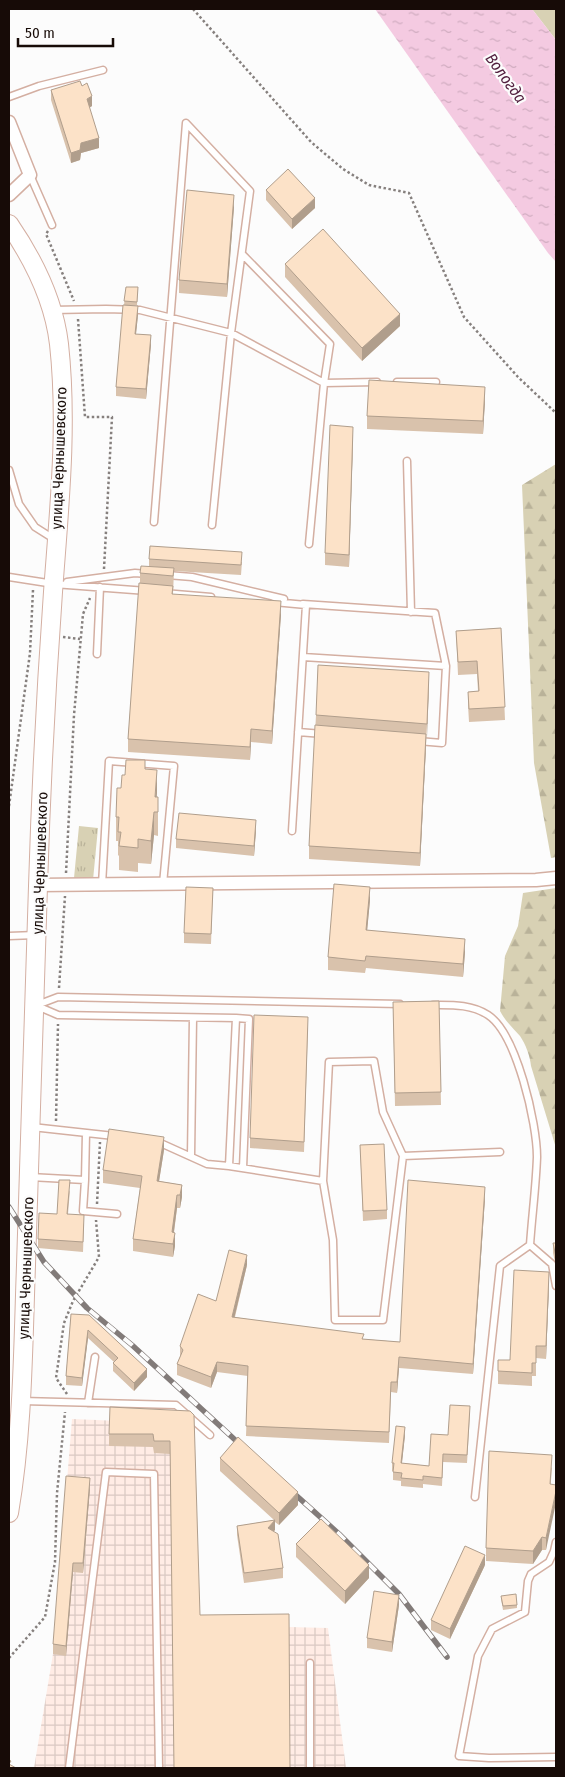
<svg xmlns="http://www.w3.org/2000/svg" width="565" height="1777" font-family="'Fira Sans Condensed',sans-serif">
<defs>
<pattern id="industrial-grid" width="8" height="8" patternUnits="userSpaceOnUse" patternTransform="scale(1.25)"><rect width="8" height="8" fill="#ffece5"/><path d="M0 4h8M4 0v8" fill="none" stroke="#dac9c3"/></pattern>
<pattern id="forest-firs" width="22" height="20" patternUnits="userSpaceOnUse" patternTransform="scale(1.25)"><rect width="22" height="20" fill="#d8d1b4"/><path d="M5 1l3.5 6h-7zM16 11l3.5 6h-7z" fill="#b9b299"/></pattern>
<pattern id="park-tufts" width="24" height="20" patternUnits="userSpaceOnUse" patternTransform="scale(1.25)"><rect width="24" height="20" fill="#d8d1b4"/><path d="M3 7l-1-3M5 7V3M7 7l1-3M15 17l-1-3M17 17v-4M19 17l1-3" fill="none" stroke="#b9b299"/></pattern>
<pattern id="water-ripples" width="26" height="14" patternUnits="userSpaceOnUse" patternTransform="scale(1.25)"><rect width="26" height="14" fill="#f4cae1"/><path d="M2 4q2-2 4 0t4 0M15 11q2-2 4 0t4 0" fill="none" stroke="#d0acc0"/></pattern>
</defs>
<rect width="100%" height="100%" fill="#fcfcfc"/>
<!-- industrial -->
<path fill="url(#industrial-grid)" d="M72,1419L194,1424L200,1627H289L328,1628L346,1768H34L53,1654Z"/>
<!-- forest -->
<path fill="url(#forest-firs)" d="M556,464V857L551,858L534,763L522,485Z
M556,888V1148L531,1066C530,1056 526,1045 520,1036C513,1028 505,1021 500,1011L505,956L518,926L523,893Z"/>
<!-- park -->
<path fill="url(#park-tufts)" d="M532,9H556V40Z
M79,826L98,828L93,880L74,878Z"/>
<!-- water -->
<path fill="url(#water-ripples)" d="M375,9H532L556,40V262L548,253Z"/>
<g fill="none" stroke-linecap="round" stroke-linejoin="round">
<defs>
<path id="service" d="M9,97L39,86L103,70
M30,175L52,225
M242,254L330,344L324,383L309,544
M52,310L106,309L140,310L231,333L324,383L377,382
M397,382H436
M407,461L411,612
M9,470L19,504L35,527L54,539
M154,522L186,123L250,191L231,333L212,525
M167,575L192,577L284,599
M9,577L54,584L147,591
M67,582L135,573L147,574
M164,593L211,597
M274,602L306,605L292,831
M303,604L435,613L446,666
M97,654L100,587
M303,657L446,666L442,743L418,741
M298,732L323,734
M102,885L109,761L174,766L163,884
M9,936L36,935
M37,1005L58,997L400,1004
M433,1005C452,1005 471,1004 488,1015C517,1034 537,1124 537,1157C536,1186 532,1216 530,1245L552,1264L556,1286
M37,1006L58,1015L236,1018L229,1166
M236,1018L249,1019L243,1168
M32,1127L114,1136
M156,1141L207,1164L229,1166L323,1181L333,1240L335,1320H383L403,1156L500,1152
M191,1156L193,1018
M30,1177L85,1180L86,1133
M85,1180L83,1211L117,1214
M323,1181L329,1062L374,1061L383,1112L403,1156
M22,1401L176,1405L210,1435
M88,1403L95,1357
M475,1497L500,1266L530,1245
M556,1542L554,1551L549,1562L531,1574L528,1581L525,1612L492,1629L478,1656L459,1756L489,1758L556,1757
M69,1768L106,1472L154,1474L159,1768
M310,1768V1663"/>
<path id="minor" d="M9,122L30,175L9,195
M38,885L536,880L556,878"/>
<path id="secondary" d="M9,224C33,259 54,301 59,344C68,426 59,510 53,592C46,690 41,788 38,886C34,1012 30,1138 26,1265C23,1347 23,1431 9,1513"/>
</defs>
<!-- service casing -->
<use href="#service" stroke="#d4afa2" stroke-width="9"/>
<!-- minor casing -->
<use href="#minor" stroke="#d4afa2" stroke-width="15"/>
<!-- secondary casing -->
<use href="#secondary" stroke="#d4afa2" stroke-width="20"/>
<!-- path -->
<path stroke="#86807e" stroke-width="2.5" stroke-dasharray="2.5 2.5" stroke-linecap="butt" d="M193,9L311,142L343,169L369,185L409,193L464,317L518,377L556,413
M48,231L46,234L74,301
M78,319L85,417H112L104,569
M63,637L80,639
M9,806L30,653L33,590
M66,873L74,715L83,614L90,598
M59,988L65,896
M56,1121L58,1024
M97,1204L100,1142
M67,1394L56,1378L64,1323L73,1301L99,1257L96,1220
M9,1658L45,1617L55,1562L57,1493L65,1412"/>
<!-- service -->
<use href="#service" stroke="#fff" stroke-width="6"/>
<!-- minor -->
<use href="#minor" stroke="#fff" stroke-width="12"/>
<!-- secondary -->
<use href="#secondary" stroke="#fff" stroke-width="18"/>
<defs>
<path id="rail" d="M9,1207L44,1262L87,1308L132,1345L245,1449
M288,1488L339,1534L399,1594L447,1657"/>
</defs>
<!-- rail casing -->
<use href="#rail" stroke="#827b79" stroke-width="5.5"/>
<!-- rail -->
<use href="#rail" stroke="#fcfcfc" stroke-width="4" stroke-dasharray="11" stroke-linecap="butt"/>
</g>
<!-- wall -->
<path fill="#d9c2ac" d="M51,90L92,106L89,108L99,148L81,153L80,160L71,163L51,100Z
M266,190L315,208L292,229L266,200Z
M234,207L227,297L179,293V280Z
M285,264L400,326L362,361L285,277Z
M126,287H138L137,305H124Z
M138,315L136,334L151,344L146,399L116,396V387Z
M485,400L483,434L367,429V416Z
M353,440L349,567L325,565V553Z
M149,559L242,562L241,575L174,571L173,594L281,614L272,744L251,742L250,760L128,752V739L140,583V573L149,566Z
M501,628L505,720L469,722L468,705V692L478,691L477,674L458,675L456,631Z
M429,685L420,866L309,859V846L316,715Z
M145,769L156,797H158V836L154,835L151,864L138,863V872L119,870V856L118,855V841H116V817L121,788L125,775Z
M256,830L254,856L176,848V839Z
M213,888L211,944L184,943V933Z
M370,900L367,930L465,952L463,977L366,968L365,973L328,970V957Z
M439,1001L441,1105L395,1106L393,1002Z
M308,1027L304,1152L250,1148V1138Z
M360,1145L387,1210V1219L363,1221Z
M164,1150L159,1181L182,1185V1197L180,1208H177L174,1233L175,1246L173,1257L133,1251V1239L140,1188L103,1183V1170Z
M70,1190L68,1214L84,1224L83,1252L38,1248V1239L57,1214Z
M485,1198L473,1374L399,1368L397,1393L391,1392L389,1443L246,1436L248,1376L217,1372L211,1388L177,1375V1364L180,1357V1346L216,1301L247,1265L235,1317L364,1339L400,1342Z
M553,1243H556V1266L553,1253Z
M549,1285L546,1359L536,1358V1376H532V1386L498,1384V1371L510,1360Z
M71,1314L147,1377L134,1391L113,1371V1363L114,1362L88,1338L82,1386L66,1385V1376Z
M190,1411L174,1768L170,1454L154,1453L153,1447L109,1446V1434Z
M470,1414L467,1463L443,1462L442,1486L423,1484V1488L401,1486V1481L393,1480V1471H392V1463L405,1435L402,1463L429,1466L448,1435Z
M220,1458L298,1505L279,1525L275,1522V1530L274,1531L283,1568V1578L244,1583L237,1535V1526L274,1520L220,1471Z
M552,1467L546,1550H542L533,1564L486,1561V1548Z
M90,1488L83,1573L73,1572L66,1656L53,1654V1644Z
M296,1544L369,1578L345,1604L296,1557Z
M485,1565L450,1639L431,1630V1620Z
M501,1599L517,1605V1608L503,1610Z
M399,1605L392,1652L367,1648V1638Z"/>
<!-- shaded-wall -->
<path fill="#b09e8c" d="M92,96V106L87,109V99Z
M99,138V148L81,153L80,160L71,163V153L81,143Z
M234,195V207L227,297V284Z
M315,198V208L292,229V219Z
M138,306V315L135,343V334Z
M400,314V326L362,361V348Z
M151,335V344L146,399V389Z
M485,387V400L483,434V421Z
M353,427V440L349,567V555Z
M281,601V614L272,744V731Z
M429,672V685L427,737V724Z
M251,729V742L250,760V747Z
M426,734V747L420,866V853Z
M157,770V793L156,812L155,797Z
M154,812V835L151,864V841Z
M256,820V830L254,856V846Z
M370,887V900L366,943V930Z
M465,939V952L463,977V964Z
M164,1137V1150L157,1194V1181Z
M182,1185V1197L180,1208V1195Z
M485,1187V1198L473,1374V1364Z
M177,1195V1208L172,1245V1232Z
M175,1233V1246L173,1257V1244Z
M247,1255V1265L232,1327V1317Z
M549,1272V1285L546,1359V1346Z
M88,1330V1338L82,1386V1378Z
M399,1357V1368L397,1393V1382Z
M217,1362V1372L211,1388V1377Z
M147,1369V1377L134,1391V1383Z
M405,1427V1435L401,1471V1463Z
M90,1478V1488L83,1573V1563Z
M556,1491V1503L546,1550V1538Z
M298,1492V1505L279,1525V1513Z
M275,1520V1530L268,1537V1528Z
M542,1537V1550L533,1564V1551Z
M485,1555V1565L450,1639V1629Z
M73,1563V1572L66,1656V1646Z
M369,1565V1578L345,1604V1591Z
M399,1595V1605L392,1652V1642Z"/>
<!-- building -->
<path fill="#fce2c8" stroke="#b09e8c" d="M80,81L82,86L87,83L92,96L87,99L99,138L81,143L80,150L71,153L51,90Z
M288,169L315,198L292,219L266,190Z
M187,190L234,195L227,284L179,280Z
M323,229L400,314L362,348L285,264Z
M126,287H138L137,302L124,301Z
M123,305L138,306L135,334L151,335L146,389L116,387Z
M369,380L485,387L483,421L367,416Z
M330,425L353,427L349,555L325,553Z
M150,546L242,552L241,565L149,559Z
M141,566L174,568L173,576L140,573Z
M139,583L173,586L172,594L281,601L272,731L251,729L250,747L128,739Z
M501,628L505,707L469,709L468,692L479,691L477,661L458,662L456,631Z
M318,665L429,672L427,724L316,715Z
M315,725L426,734L420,853L309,846Z
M126,760H145V769L157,770L155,797H158V812H154L151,841L138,839V848L119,846L121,832H118L119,817H116L117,788H121L122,775H125Z
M179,813L256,820L254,846L176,839Z
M334,884L370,887L366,930L465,939L463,964L366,956L365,961L328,957Z
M186,887L213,888L211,934L184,933Z
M439,1001L441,1092L395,1093L393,1002Z
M254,1015L308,1017L304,1142L250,1138Z
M109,1129L164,1137L157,1181L182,1185L180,1195H177L172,1232L175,1233L173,1244L133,1239L142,1176L103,1170Z
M384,1144L387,1210L363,1211L360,1145Z
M59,1180H70L67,1214L84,1215L83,1242L38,1239L39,1213L57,1214Z
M408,1180L485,1187L473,1364L399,1357L397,1382H391L389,1432L246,1426L248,1366L217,1362L211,1377L177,1364L183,1350L180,1346L198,1294L216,1301L229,1250L247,1255L232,1317L364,1334L362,1339L400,1342Z
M553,1243H556V1257Z
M514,1270L549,1272L546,1346H536V1363H532V1373L498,1371V1360H510Z
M71,1314L89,1315L147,1369L134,1383L113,1363L118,1358L88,1330L82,1378L66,1376Z
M450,1405L470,1406L467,1455L443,1454L442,1478L423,1476V1480L401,1478L402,1473L393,1472L394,1463H392L396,1426L405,1427L401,1463L429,1466L431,1434L448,1435Z
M110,1407L190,1411L194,1415L200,1615L289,1614L290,1768H174L170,1441H154L153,1434H109Z
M238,1437L298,1492L279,1513L220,1458Z
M489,1451L552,1455L550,1484L556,1485V1491L546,1538L542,1537L533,1551L486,1548Z
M66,1476L90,1478L83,1563H73L66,1646L53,1644Z
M321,1519L369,1565L345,1591L296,1544Z
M275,1520L268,1528L278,1534L283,1568L244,1573L237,1526Z
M465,1546L485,1555L450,1629L431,1620Z
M374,1591L399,1595L392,1642L367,1638Z
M516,1594L517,1605L503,1606L501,1596Z
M9,1760L11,1761L9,1764L16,1768H9Z"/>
<g text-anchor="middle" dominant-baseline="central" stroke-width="4.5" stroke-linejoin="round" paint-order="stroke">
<!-- street labels -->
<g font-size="15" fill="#170b07" stroke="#fcfcfc">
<text transform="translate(59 458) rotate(-88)">улица Чернышевского</text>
<text transform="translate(40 863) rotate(-88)">улица Чернышевского</text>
<text transform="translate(26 1268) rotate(-88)">улица Чернышевского</text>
</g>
<!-- water labels -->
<g font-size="16" font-style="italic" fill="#532140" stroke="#fcfcfc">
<text transform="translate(506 78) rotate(54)">Вологда</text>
</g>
</g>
<!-- border -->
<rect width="565" height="1777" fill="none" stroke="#170b07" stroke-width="20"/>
<!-- scale -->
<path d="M18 38v8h95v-8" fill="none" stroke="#170b07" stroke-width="2.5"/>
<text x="25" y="38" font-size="15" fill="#170b07" stroke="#fcfcfc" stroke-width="4" paint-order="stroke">50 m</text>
</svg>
